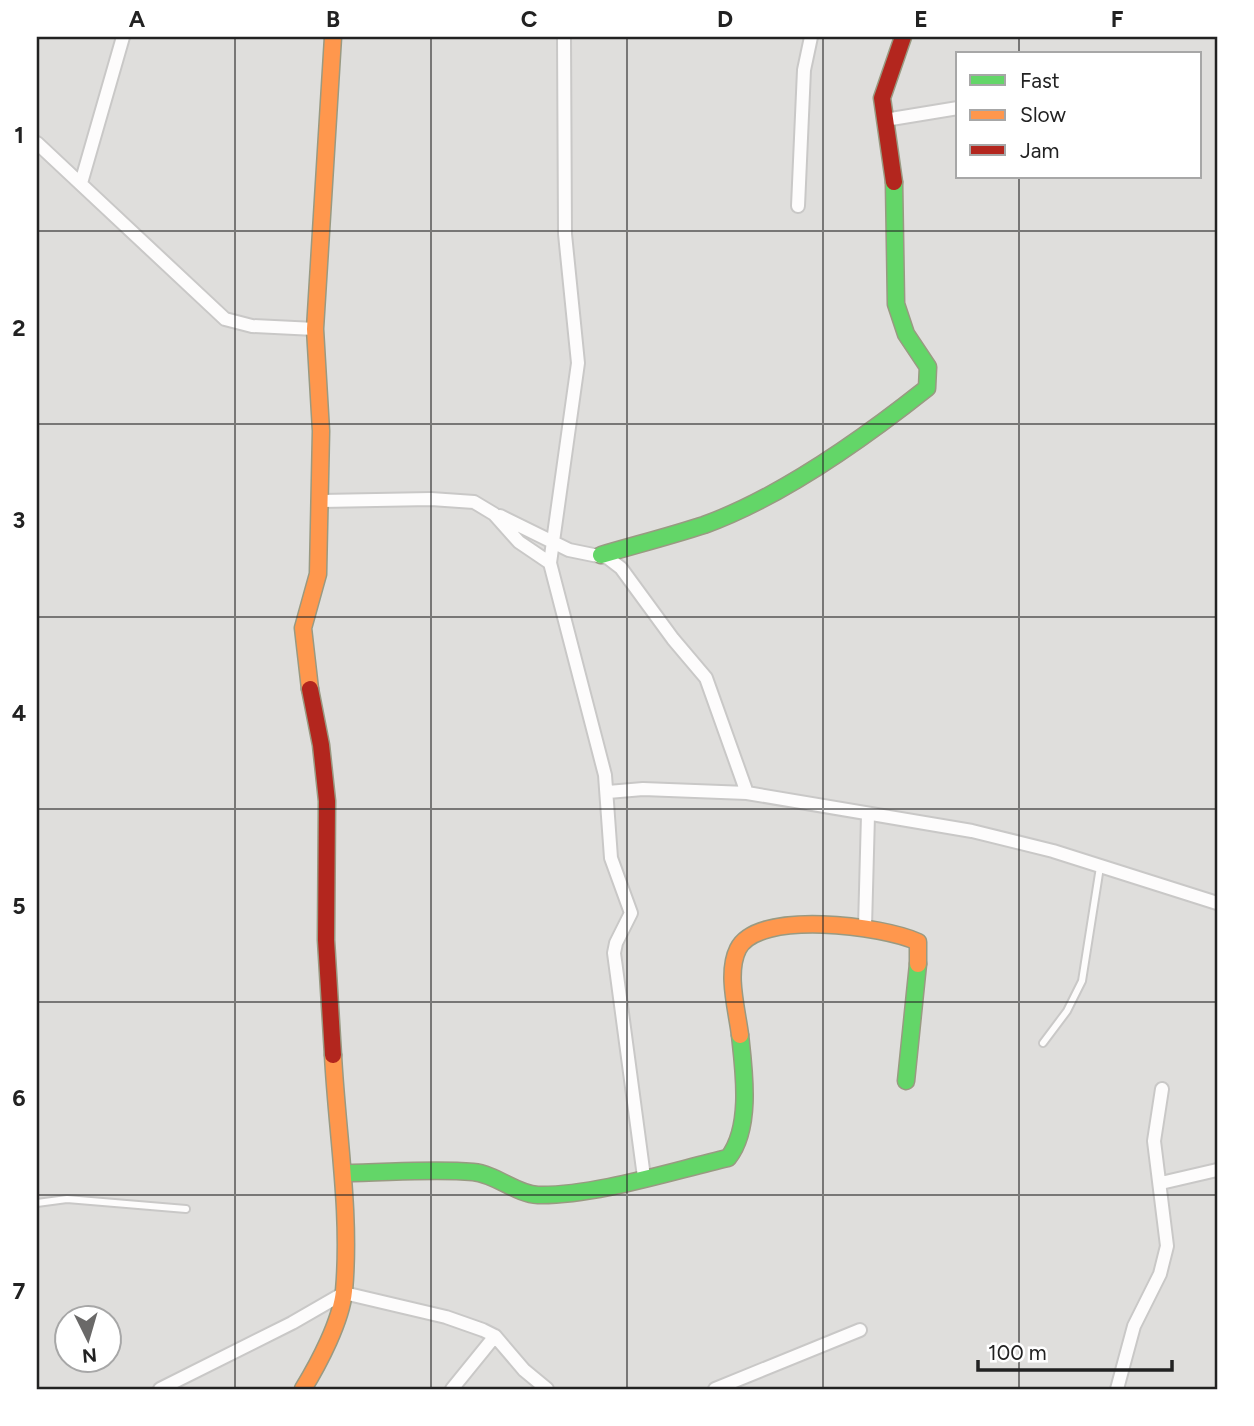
<svg xmlns="http://www.w3.org/2000/svg" width="1254" height="1426" font-family="Figtree,sans-serif">
<rect width="100%" height="100%" fill="#f0eeeb"/>
<!-- residential -->
<path fill="#dfdedc" fill-rule="evenodd" d="M37,37H1217V1389H37ZM958,54H1200V177H958ZM66,1318H108V1360H66Z"/>
<g fill="none" stroke-linecap="round" stroke-linejoin="round">
<defs>
<path id="lane" d="M1043,1043L1067,1011L1082,981L1100,867
M37,1203L67,1199L186,1209"/>
<path id="street" d="M885,120L958,108
M37,143L225,319L252,326L315,329
M81,183L123,37
M798,206L804,70L811,37
M321,501L431,499L474,502L494,514L519,542L550,563L605,775L611,858L631,913L616,943L614,953L644,1177
M500,516L569,550L608,558L621,568L673,639L706,678L747,793
M550,563L578,363L565,234L564,37
M608,792L643,789L747,793L972,831L1053,851L1217,903
M865,927L868,815
M1161,1183L1217,1170
M160,1389L292,1323L344,1293L446,1317L483,1330L495,1336L524,1370L547,1389
M452,1389L495,1336
M715,1389L860,1330
M1117,1389L1134,1326L1160,1274L1167,1246L1154,1141L1162,1089"/>
<path id="fast" d="M601,555C635,545 670,536 704,525C779,498 864,438 927,388L928,367L906,334L896,304L894,182
M906,1081L918,964
M344,1173C386,1173 431,1168 473,1172C496,1174 516,1194 538,1195C595,1196 672,1171 728,1158C752,1128 744,1071 740,1035"/>
<path id="slow" d="M310,689L303,628L318,574L321,431L315,329L333,37
M740,1035C737,1010 726,973 738,949C758,909 884,926 918,942V964
M303,1389C319,1363 341,1321 344,1291C351,1212 337,1133 333,1055"/>
<path id="jam" d="M894,182L882,98L903,37
M310,689L321,745L327,801L326,940L333,1055"/>
</defs>
<!-- lane casing -->
<use href="#lane" stroke="#c9c8c7" stroke-width="10"/>
<!-- street casing -->
<use href="#street" stroke="#c9c8c7" stroke-width="16"/>
<!-- fast casing -->
<use href="#fast" stroke="#999a82" stroke-width="19"/>
<!-- slow casing -->
<use href="#slow" stroke="#999a82" stroke-width="19"/>
<!-- jam casing -->
<use href="#jam" stroke="#999a82" stroke-width="19"/>
<!-- lane -->
<use href="#lane" stroke="#fdfcfc" stroke-width="6"/>
<!-- street -->
<use href="#street" stroke="#fdfcfc" stroke-width="12"/>
<!-- fast -->
<use href="#fast" stroke="#63d668" stroke-width="16"/>
<!-- slow -->
<use href="#slow" stroke="#ff974d" stroke-width="16"/>
<!-- jam -->
<use href="#jam" stroke="#b3261e" stroke-width="16"/>
</g>
<!-- grid -->
<path fill="none" stroke="#222" stroke-width="2" stroke-opacity="0.55" d="M235,37V1389M431,37V1389M627,37V1389M823,37V1389M1019,37V54M1019,177V1389M37,231H1217M37,424H1217M37,617H1217M37,809H1217M37,1002H1217M37,1195H1217"/>
<!-- border -->
<rect width="1254" height="1426" fill="none" stroke="#ffffff" stroke-width="77"/>
<!-- legend -->
<rect x="956" y="52" width="245" height="126" fill="#ffffff" stroke="#a7a7a7" stroke-width="2"/>
<rect x="970" y="75" width="35" height="10" fill="#63d668" stroke="#a7a7a7" stroke-width="2"/>
<text x="1020" y="88" font-size="21" fill="#222222">Fast</text>
<rect x="970" y="110" width="35" height="10" fill="#ff974d" stroke="#a7a7a7" stroke-width="2"/>
<text x="1020" y="122" font-size="21" fill="#222222">Slow</text>
<rect x="970" y="145" width="35" height="10" fill="#b3261e" stroke="#a7a7a7" stroke-width="2"/>
<text x="1020" y="158" font-size="21" fill="#222222">Jam</text>
<!-- north arrow -->
<g transform="translate(88 1339) rotate(175)"><circle r="33" fill="#ffffff" stroke="#a7a7a7" stroke-width="2"/>
<path d="M0-5L12 26L0 18L-12 26Z" fill="#6a6968"/>
<text y="-10" font-size="19" font-weight="bold" text-anchor="middle" fill="#222222">N</text>
</g>
<!-- scale -->
<path d="M978 1360v10h194v-10" fill="none" stroke="#222222" stroke-width="3.5"/>
<text x="988" y="1360" font-size="21" fill="#222222" stroke="#ffffff" stroke-width="5" paint-order="stroke">100 m</text>
<rect x="38" y="38" width="1178" height="1350" fill="none" stroke="#222" stroke-width="2.5"/>
<g font-size="23" text-anchor="middle" font-weight="bold" fill="#222">
<text x="137" y="27">A</text>
<text x="333" y="27">B</text>
<text x="529" y="27">C</text>
<text x="725" y="27">D</text>
<text x="921" y="27">E</text>
<text x="1117" y="27">F</text>
<text x="19" y="143">1</text>
<text x="19" y="336">2</text>
<text x="19" y="528">3</text>
<text x="19" y="721">4</text>
<text x="19" y="914">5</text>
<text x="19" y="1106">6</text>
<text x="19" y="1299">7</text>
</g>
</svg>
